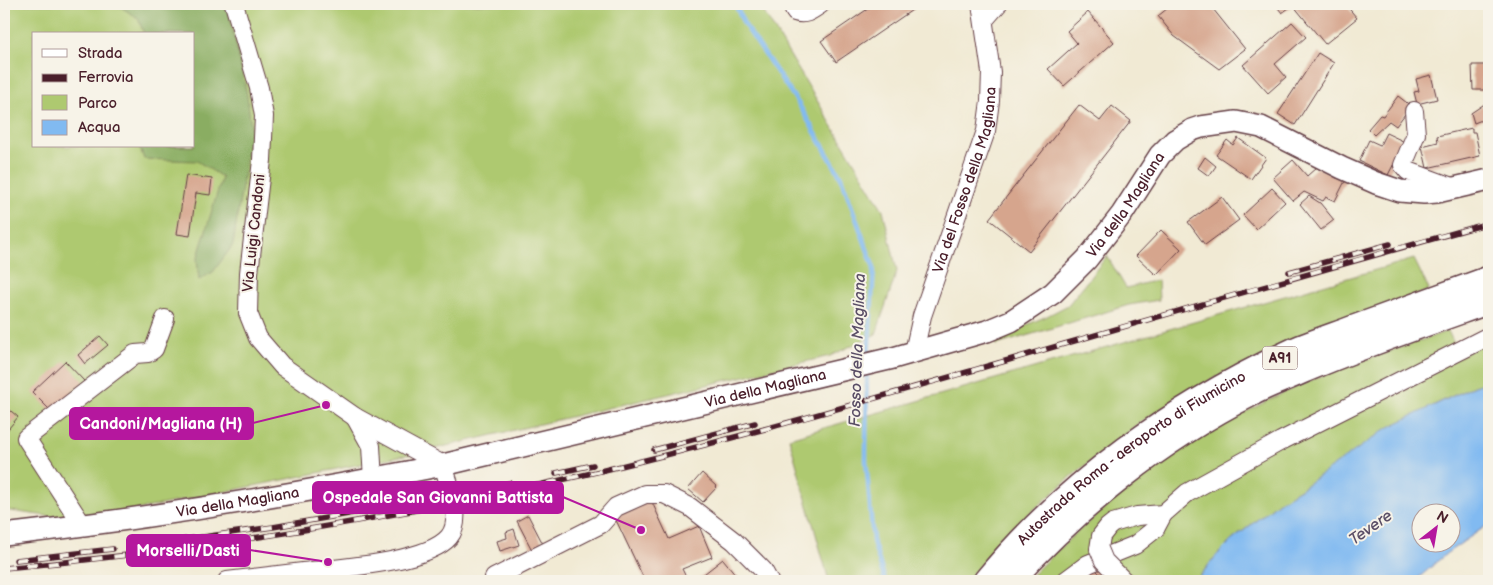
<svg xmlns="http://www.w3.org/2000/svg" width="1493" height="585" font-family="'Balsamiq Sans',sans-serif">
<rect width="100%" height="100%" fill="#f7f3e8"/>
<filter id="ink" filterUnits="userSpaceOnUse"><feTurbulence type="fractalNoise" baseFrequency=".02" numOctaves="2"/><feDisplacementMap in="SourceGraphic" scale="10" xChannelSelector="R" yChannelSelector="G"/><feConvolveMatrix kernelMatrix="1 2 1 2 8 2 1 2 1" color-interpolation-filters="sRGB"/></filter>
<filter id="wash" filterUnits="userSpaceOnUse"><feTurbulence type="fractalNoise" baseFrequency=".0096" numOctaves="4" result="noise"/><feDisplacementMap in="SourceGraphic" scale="20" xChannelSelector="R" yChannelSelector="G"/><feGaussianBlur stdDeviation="1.12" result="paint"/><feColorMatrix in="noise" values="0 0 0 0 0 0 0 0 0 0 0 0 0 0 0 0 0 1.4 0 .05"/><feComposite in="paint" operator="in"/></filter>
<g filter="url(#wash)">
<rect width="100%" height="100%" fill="#f1ead4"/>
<!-- green -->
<path fill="#aec970" stroke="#7c744e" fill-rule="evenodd" d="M4,4H761L765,14L883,210L897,271L876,334L830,356L425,451L82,521L4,510ZM34,34H194V146H34Z
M1107,256L1126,288L1158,280L1159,300L1129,305L996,345L995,339L1047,316L1068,305Z
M1414,259L1429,290L1226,372L1184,394L1141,422L1072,476L1011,530L966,581H829L789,438Z
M1448,331L1460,356L1489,340V381L1474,386L1434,405L1279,502L1231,541L1215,557L1196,581H1026C1100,506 1176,446 1271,399C1327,370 1389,352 1448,331Z"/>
<!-- forest -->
<path fill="#8aad62" stroke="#6a6646" d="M116,4H227L247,95L251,127L233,245L213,272L199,280L197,260L222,177L197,161L144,159L139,146H194V34H144L138,18Z"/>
<!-- water -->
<path fill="#81baf1" stroke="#666c8e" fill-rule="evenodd" d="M1489,381V524L1447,553L1415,581H1196L1215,557L1231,541L1279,502L1303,487L1389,427L1474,386ZM1420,512H1450V542H1420Z"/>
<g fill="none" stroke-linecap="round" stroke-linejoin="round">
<!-- stream -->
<path stroke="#81baf1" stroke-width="4.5" d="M735,4L744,24L798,103L841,177L874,268L868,359
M867,369L866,460L873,541L885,581"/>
</g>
<g id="blocks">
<!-- building -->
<path fill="#d6a58d" d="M875,4H921L836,62L821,41Z
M1173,4H1209L1245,49L1219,69L1174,36L1158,16Z
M1275,4H1345L1357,18L1325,44L1293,5L1282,13Z
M1088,12L1114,42L1064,86L1048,69L1077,43L1067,31Z
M1292,22L1306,37L1275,64L1286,77L1268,93L1243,65Z
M1318,53L1334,63L1295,125L1278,114Z
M1472,65H1488L1489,90H1473Z
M1431,75L1437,99L1417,104L1414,92L1419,91L1416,79Z
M1398,96L1411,106L1396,126L1389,121L1374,135L1368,129L1380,115L1383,116Z
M1489,101V122L1487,118L1474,123L1471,113Z
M1079,105L1100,121L1112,106L1131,121L1029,251L989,219Z
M1472,128V132H1475L1480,156L1427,168L1422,146L1438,142L1437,136Z
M1386,133L1405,142L1388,175L1359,161L1369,140L1380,145Z
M1238,138L1266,158L1251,179L1216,155L1227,140L1233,145Z
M1205,157L1216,166L1209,176L1198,168Z
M1293,160L1307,176L1317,167L1345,181L1335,201L1326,197L1323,201L1304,192L1293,201L1273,178Z
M186,175L212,179L210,195L196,193L190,236L177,234Z
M1272,188L1285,202L1256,229L1243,215Z
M1309,196L1320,203L1334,220L1321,230L1300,204Z
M1222,197L1239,220L1205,245L1188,222Z
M1161,230L1181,249L1156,275L1136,256Z
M100,336L108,345L85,364L78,355Z
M65,361L84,381L52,412L32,392Z
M4,405L18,417L4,434Z
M702,473L717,487L703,502L688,489Z
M651,500L669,539L699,526L712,557L682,569L688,581H645L615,518L619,508Z
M528,515L543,544L532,550L517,521Z
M514,529L519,545L500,551L497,541L507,538L506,532Z
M723,559L741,581H695Z
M1090,564L1107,581H1073Z"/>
</g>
</g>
<g filter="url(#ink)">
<use href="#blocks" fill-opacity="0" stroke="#633d44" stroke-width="1"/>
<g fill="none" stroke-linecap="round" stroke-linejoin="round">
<defs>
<g id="minor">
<path d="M234,4L259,88L264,116L262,160L249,273L248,313L258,338L282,366L355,417L443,465L451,490"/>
<path d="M791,4L795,12C806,16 812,10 821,4"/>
<path d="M984,20L998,4"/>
<path d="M1414,111L1416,134L1403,165L1408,171L1457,189"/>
<path id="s1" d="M914,352L922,316L986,131L990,101L991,72L981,4"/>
<path d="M355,417L371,446L373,480"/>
<path d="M83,526L26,438L135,354L148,353L154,349L165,319"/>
<path d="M1099,549L1101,536L1108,527L1113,523L1137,516L1163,514L1187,493L1281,441L1489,336"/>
<path d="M494,578L601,524L616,507L645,494H664L690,507L734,541L763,570L769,581"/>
<path d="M227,581C253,578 278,575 303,572C337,568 427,563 449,537C456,529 456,518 455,508"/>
<path d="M1065,581L1088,564L1135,545L1155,529L1163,514"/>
</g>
<g id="major">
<path id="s2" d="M4,535C151,518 298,494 443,465L893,358L987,331L1011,321L1053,293L1087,259L1122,214L1160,155L1175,140L1192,130L1201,127L1236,122L1261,127L1342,168L1376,183L1400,191L1424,193L1437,192L1489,180"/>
</g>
<g id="highway">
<path id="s3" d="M986,581C1067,482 1177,405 1293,351C1314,342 1336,335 1357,327C1401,311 1445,295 1489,279"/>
<path d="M1010,581C1078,506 1161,439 1252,393C1268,384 1287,378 1304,370C1365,344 1427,323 1489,301"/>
</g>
</defs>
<!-- minor casing -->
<use href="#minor" stroke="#633d44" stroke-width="20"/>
<!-- major casing -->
<use href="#major" stroke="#633d44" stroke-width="24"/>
<!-- highway casing -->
<use href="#highway" stroke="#633d44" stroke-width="28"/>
<!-- minor -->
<use href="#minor" stroke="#fff" stroke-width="18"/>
<!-- major -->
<use href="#major" stroke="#fff" stroke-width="21"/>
<!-- highway -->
<use href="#highway" stroke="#fff" stroke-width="25"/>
<defs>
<path id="rail" d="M1289,272L1390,244
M654,450L755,423
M556,473L593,465
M473,491L510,483
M153,544L273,527L419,502
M16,560L113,549
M4,568C197,551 390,519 579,476C722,443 862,402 1002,362C1164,315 1327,268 1489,223"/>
</defs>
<!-- rail casing -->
<use href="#rail" stroke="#4a1f2b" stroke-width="5.5"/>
<!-- rail -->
<use href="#rail" stroke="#f7f3e8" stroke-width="4" stroke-dasharray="11" stroke-linecap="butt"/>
<defs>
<path id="minor-bridge" d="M1099,549L1104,561L1124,581"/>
</defs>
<!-- minor-bridge casing -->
<use href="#minor-bridge" stroke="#633d44" stroke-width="20" stroke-linecap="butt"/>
<!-- minor-bridge -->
<use href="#minor-bridge" stroke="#fff" stroke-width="18"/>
</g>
</g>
<g text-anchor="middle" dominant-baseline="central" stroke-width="4" stroke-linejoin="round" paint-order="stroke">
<!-- shield labels -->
<rect fill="#f7f3e8" stroke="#7e5f64" stroke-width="1" x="1262.5" y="346.5" width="35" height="23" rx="4"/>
<g font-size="14" font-weight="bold" fill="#4a1f2b">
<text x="1280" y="358">A91</text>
</g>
<!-- street labels -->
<g font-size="15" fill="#4a1f2b" stroke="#f7f3e8">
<text stroke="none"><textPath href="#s1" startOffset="180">Via del Fosso della Magliana</textPath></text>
<text stroke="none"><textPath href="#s2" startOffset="1196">Via della Magliana</textPath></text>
<text transform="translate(254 233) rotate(-84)">Via Luigi Candoni</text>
<text stroke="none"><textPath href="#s2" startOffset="776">Via della Magliana</textPath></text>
<text stroke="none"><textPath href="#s3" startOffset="192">Autostrada Roma - aeroporto di Fiumicino</textPath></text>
<text stroke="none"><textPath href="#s2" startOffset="236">Via della Magliana</textPath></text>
</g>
<!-- water labels -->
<g font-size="16" font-style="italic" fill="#5a4e66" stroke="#f7f3e8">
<text transform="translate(858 350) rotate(-88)">Fosso della Magliana</text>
<text transform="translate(1371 528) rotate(-35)">Tevere</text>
</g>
</g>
<!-- callouts -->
<path fill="none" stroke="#b5179e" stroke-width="2" d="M326 405L253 423M641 530L563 497M328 562L250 550"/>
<g fill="#b5179e" stroke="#f7f3e8" stroke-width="2">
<circle cx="326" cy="405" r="5"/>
<circle cx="641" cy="530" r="5"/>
<circle cx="328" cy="562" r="5"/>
</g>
<g fill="#b5179e" stroke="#b5179e" stroke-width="2">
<rect x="70" y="408" width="183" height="31" rx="5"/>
<rect x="313" y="482" width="250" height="31" rx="5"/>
<rect x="127" y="535" width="123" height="31" rx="5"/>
</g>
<g font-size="16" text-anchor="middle" font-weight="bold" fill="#fff">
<text x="161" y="429">Candoni/Magliana (H)</text>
<text x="438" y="503">Ospedale San Giovanni Battista</text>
<text x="188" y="556">Morselli/Dasti</text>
</g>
<!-- margin -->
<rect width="1493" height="585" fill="none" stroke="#f7f3e8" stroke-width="20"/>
<!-- legend -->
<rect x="32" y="32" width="162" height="115" fill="#f7f3e8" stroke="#b29e9c"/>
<rect x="42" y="49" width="25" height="8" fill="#ffffff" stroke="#b29e9c"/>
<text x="78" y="58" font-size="15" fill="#4a1f2b">Strada</text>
<rect x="42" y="74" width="25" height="8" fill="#4a1f2b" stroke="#b29e9c"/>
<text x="78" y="82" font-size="15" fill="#4a1f2b">Ferrovia</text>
<rect x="42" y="95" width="25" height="15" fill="#aec970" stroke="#b29e9c"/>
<text x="78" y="108" font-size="15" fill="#4a1f2b">Parco</text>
<rect x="42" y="120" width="25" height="15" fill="#81baf1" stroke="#b29e9c"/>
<text x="78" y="132" font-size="15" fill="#4a1f2b">Acqua</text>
<!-- north arrow -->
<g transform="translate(1436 528) rotate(31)"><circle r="24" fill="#f7f3e8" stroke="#b29e9c"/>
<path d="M0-4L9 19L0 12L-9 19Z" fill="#b5179e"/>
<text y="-8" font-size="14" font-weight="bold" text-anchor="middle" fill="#4a1f2b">N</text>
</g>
</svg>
